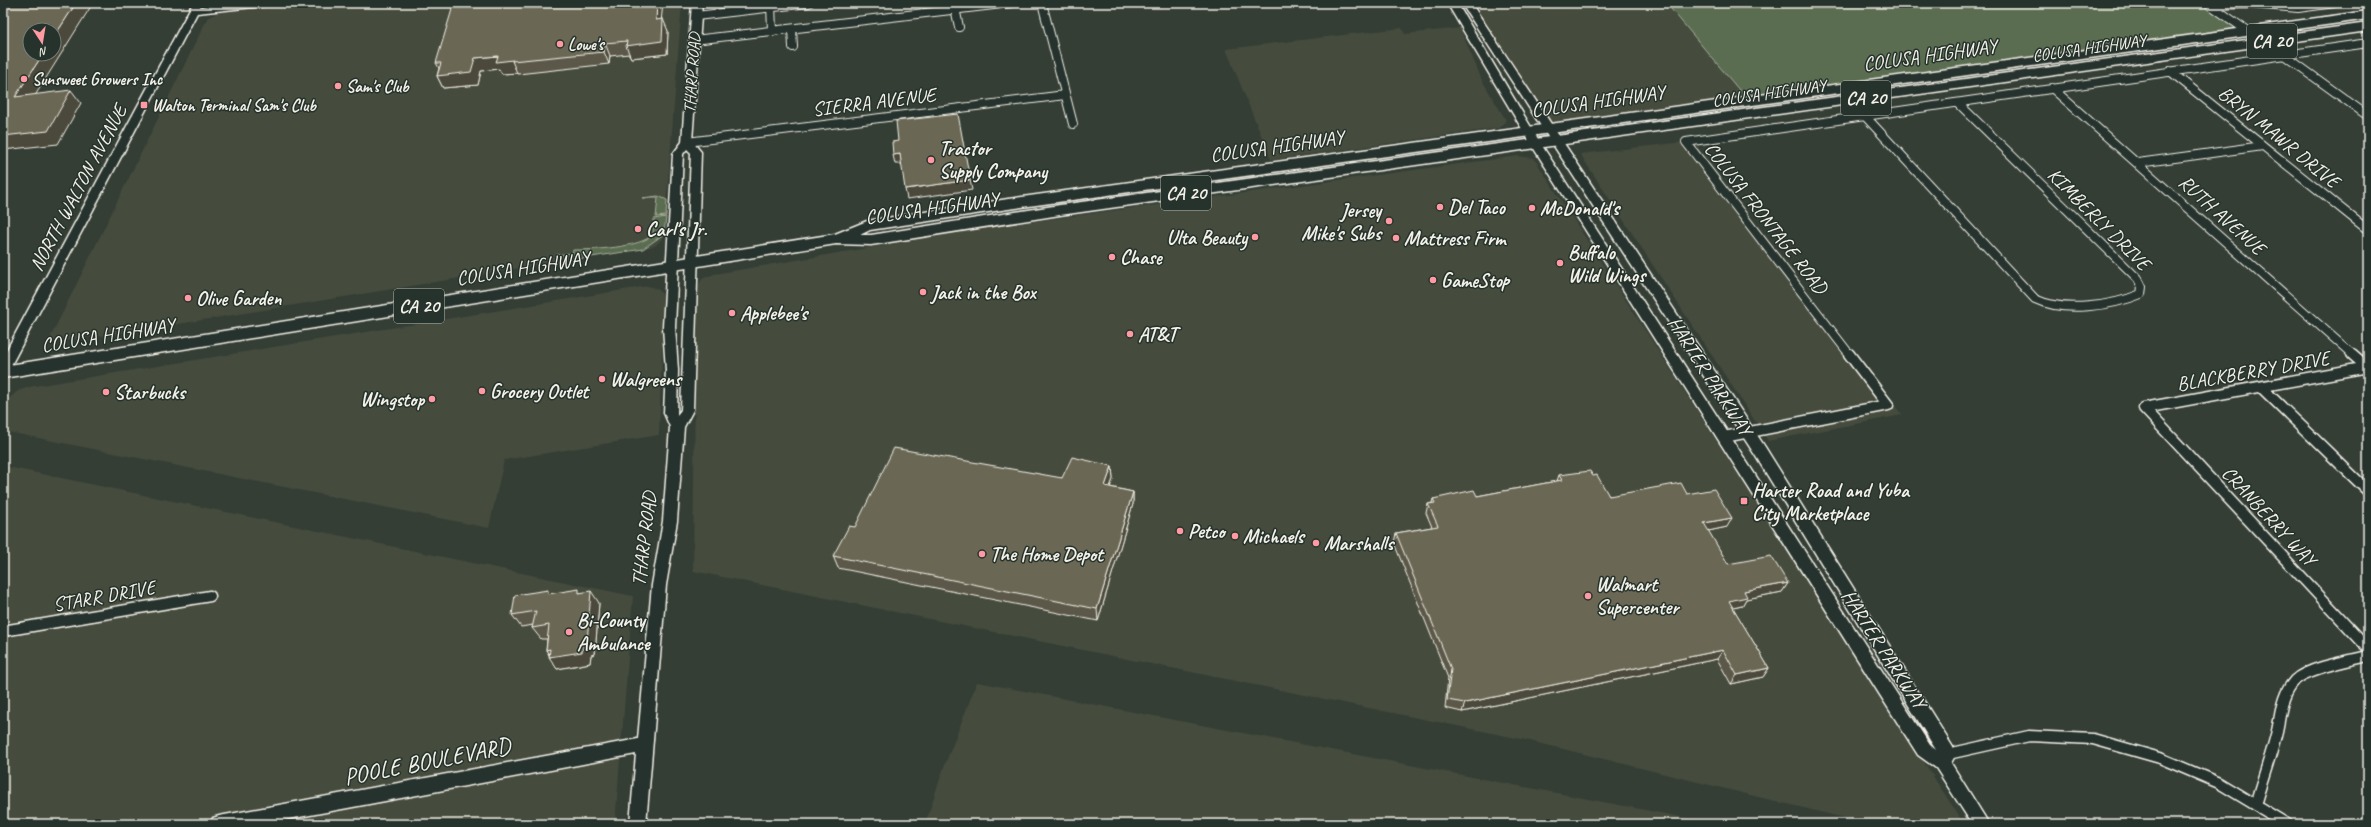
<svg xmlns="http://www.w3.org/2000/svg" width="2371" height="827" font-family="Caveat,sans-serif">
<rect width="100%" height="100%" fill="#343e35"/>
<filter id="ink" filterUnits="userSpaceOnUse"><feTurbulence type="fractalNoise" baseFrequency=".025" numOctaves="2"/><feDisplacementMap in="SourceGraphic" scale="8" xChannelSelector="R" yChannelSelector="G"/><feConvolveMatrix kernelMatrix="1 2 1 2 8 2 1 2 1" color-interpolation-filters="sRGB"/></filter>
<g filter="url(#ink)">
<!-- built -->
<path fill="#444b3e" d="M292,3H682L664,234L661,240L655,246L123,333L57,342L51,340V336L208,17L220,12Z
M1469,3H1666L1745,97L1551,124Z
M1402,28L1405,34L1460,28L1482,80L1506,120L1500,128L1271,160L1226,49Z
M1693,141L1902,415L1768,441L1580,154Z
M1518,156L1534,158L1964,824H1869L1526,740L693,571L696,290L702,279L714,274L991,227Z
M648,286L658,289L664,297L659,435L504,460L489,528L3,431V408L7,400L18,391L29,387Z
M3,466L633,596L615,824H3Z
M977,682L1718,824H925L944,767Z"/>
<!-- green -->
<path fill="#5a6d51" stroke="#a7af9c" d="M1666,3H2203L2240,30L1745,97Z
M658,196L667,200L666,216L656,217L658,198H642Z
M666,217L664,234L643,249L553,263L556,255L572,253L573,250C590,250 642,248 653,234L654,219Z"/>
<g fill="none" stroke-linecap="round" stroke-linejoin="round">
<defs>
<path id="street-far1" d="M771,3L772,32
M954,3L959,27
M1042,3L1073,124
M2209,4L2263,42
M2212,5L2250,4L2298,8L2335,3
M696,16L809,3
M792,29L793,47
M694,40L1011,3
M2284,55L2368,116
M2170,71L2368,230
M2052,88L2353,355
M1865,116L2035,299C2064,313 2112,306 2141,294L2142,287L2138,279L1958,103
M687,142L1065,95
M2138,163L2263,146
M1850,355L1686,142L2368,43"/>
<path id="street" d="M2352,354L2368,368
M2262,388L2368,491
M2144,408L2368,648
M2144,408L2368,367
M1724,437L1888,405L1849,354
M3,631L210,596
M1948,754L2029,736L2093,739L2160,758L2219,783L2287,824
M2255,805C2262,780 2271,756 2277,731C2281,713 2281,695 2295,680C2307,668 2351,660 2368,656"/>
<path id="secondary" d="M193,3H203L200,7L239,3H268L263,6L197,13L9,369L3,374V357Z
M692,3H702L692,141L701,152L693,410L684,427L677,521L666,585L646,824H630L636,754L262,824H211L213,818L219,816L638,739L652,585L663,521L670,427L664,413L666,370L663,327L673,154L682,142ZM687,149L691,153L681,410L677,415L678,370L675,327L683,154Z
M1447,3H1457L1541,144L1930,745L1936,750L1755,455L1461,3H1471L1765,447L1954,749L1956,754L1951,763L1989,824H1972L1936,768L1918,755L1531,144Z"/>
<path id="highway" d="M2368,11V19L1008,209L870,230L860,235H871L1060,205L2368,23V31L1060,215L871,245L836,244L3,378V366L835,234L867,221L1008,199Z"/>
</defs>
<!-- street-far1 casing -->
<use href="#street-far1" stroke="#f4f1e8" stroke-width="10"/>
<!-- street casing -->
<use href="#street" stroke="#f4f1e8" stroke-width="13"/>
<!-- secondary casing -->
<use href="#secondary" stroke="#f4f1e8" stroke-width="3"/>
<!-- highway casing -->
<use href="#highway" stroke="#f4f1e8" stroke-width="3"/>
<!-- street-far1 -->
<use href="#street-far1" stroke="#26332d" stroke-width="8"/>
<!-- street -->
<use href="#street" stroke="#26332d" stroke-width="10"/>
<!-- secondary -->
<use href="#secondary" fill="#26332d" fill-rule="evenodd"/>
<!-- highway -->
<use href="#highway" fill="#26332d" fill-rule="evenodd"/>
</g>
<!-- wall -->
<path fill="#5c5948" stroke="#f4f1e8" d="M661,19L668,31L667,54L631,58L629,54L610,56L609,64L518,74L517,73L502,74L499,69L481,71L478,85L443,88L437,76L439,68L436,63Z
M1112,466L1113,479L1110,487L1133,492V504L1098,621L838,568L833,556L855,527L1062,478Z
M1559,475L1593,476L1609,496L1687,494L1727,527L1708,531L1728,564L1788,583L1782,592L1746,599L1742,606L1733,608L1769,668L1763,677L1731,684L1717,659L1462,712L1445,708L1448,678L1394,543L1396,533L1432,527L1426,513L1428,504L1432,503L1433,499L1477,496L1557,481Z
M582,593L599,603L595,654L591,655L590,663L557,669L546,650L547,639H541L532,628L533,625L521,627L512,615L550,594Z"/>
<!-- shaded-wall -->
<path fill="#4b493b" stroke="#f4f1e8" d="M76,3H93L26,110L15,97L43,54H54V37Z
M657,3H663L660,32L656,20Z
M663,19L668,31L667,54L631,58L626,46Z
M605,43L610,56L609,64L604,52Z
M498,56L513,60L512,61L517,73L502,74L499,69L481,71L478,85L443,88L437,76L475,58Z
M71,90L81,103L58,144L3,150V136Z
M900,154L902,164H895L893,155Z
M970,180L972,190L907,199L905,189Z
M1112,466L1113,479L1106,498L1105,486Z
M1133,492V504L1098,621L1097,609Z
M1732,518L1727,527L1699,533L1704,523Z
M1788,583L1782,592L1746,599L1742,606L1724,610L1729,601L1744,591Z
M591,591L599,603L595,654L591,655L590,663L557,669L549,657H551L546,650L550,649Z
M1723,650L1717,659L1462,712L1465,703Z
M1769,668L1763,677L1731,684L1737,675Z"/>
<!-- building -->
<path fill="#6b6854" stroke="#f4f1e8" d="M3,3H76L54,37V30H30V54H43L15,97L71,90L48,131L3,136Z
M489,3H657L656,20L663,19L662,41L626,46L627,41L605,43L604,52L512,61L513,60L496,62L498,56L475,58L471,72L437,76L441,63H436L453,6Z
M958,114L970,180L905,189L900,154L893,155L892,142L898,141L896,121Z
M894,448L1062,478L1072,457L1112,466L1105,486L1133,492L1097,609L833,556L849,526L855,527Z
M1590,471L1593,476L1597,475L1609,496L1681,483L1687,494L1714,489L1732,518L1704,523L1728,564L1771,556L1788,583L1744,591L1747,597L1729,601L1769,668L1737,675L1723,650L1465,703L1447,700L1451,669L1396,533L1438,526L1428,504L1435,503L1433,499L1474,490L1477,496L1562,480L1559,475Z
M579,589V593L591,591L587,643L584,644L582,652L549,657L550,649L546,650L549,625L532,628L536,611L512,615L515,595L548,590V594Z"/>
</g>
<!-- markers -->
<g fill="#ff9aa2" stroke="#26332d" stroke-width="1.5">
<circle cx="560" cy="44" r="4"/>
<circle cx="24" cy="79" r="4"/>
<circle cx="338" cy="86" r="4"/>
<rect x="140" y="101" width="8" height="8" rx="2"/>
<circle cx="931" cy="160" r="4"/>
<circle cx="1440" cy="207" r="4"/>
<circle cx="1532" cy="208" r="4"/>
<circle cx="1389" cy="221" r="4"/>
<circle cx="638" cy="229" r="4"/>
<circle cx="1255" cy="237" r="4"/>
<circle cx="1396" cy="238" r="4"/>
<circle cx="1112" cy="257" r="4"/>
<circle cx="1560" cy="263" r="4"/>
<circle cx="1433" cy="280" r="4"/>
<circle cx="923" cy="292" r="4"/>
<circle cx="188" cy="298" r="4"/>
<circle cx="732" cy="313" r="4"/>
<circle cx="1130" cy="334" r="4"/>
<circle cx="602" cy="379" r="4"/>
<circle cx="482" cy="391" r="4"/>
<circle cx="106" cy="392" r="4"/>
<circle cx="432" cy="399" r="4"/>
<rect x="1740" y="497" width="8" height="8" rx="2"/>
<circle cx="1180" cy="531" r="4"/>
<circle cx="1235" cy="536" r="4"/>
<circle cx="1316" cy="543" r="4"/>
<circle cx="982" cy="554" r="4"/>
<circle cx="1588" cy="596" r="4"/>
<circle cx="569" cy="632" r="4"/>
</g>
<g text-anchor="middle" dominant-baseline="central" stroke-width="3" stroke-linejoin="round" paint-order="stroke">
<!-- far-poi labels -->
<g font-size="17" font-weight="bold" fill="#f4f1e8" stroke="#26332d" text-anchor="start">
<text x="568" y="44">Lowe's</text>
<text x="32" y="79">Sunsweet Growers Inc</text>
<text x="346" y="86">Sam's Club</text>
<text x="152" y="105">Walton Terminal Sam's Club</text>
</g>
<!-- far-street labels -->
<g font-size="17" fill="#f4f1e8" stroke="#26332d">
<text transform="translate(2089 48) rotate(-8)">COLUSA HIGHWAY</text>
<text transform="translate(692 73) rotate(-86)">THARP ROAD</text>
<text transform="translate(1769 93) rotate(-8)">COLUSA HIGHWAY</text>
</g>
<!-- shield labels -->
<g fill="#26332d" stroke="#b6b8b0" stroke-width="1">
<rect x="2247" y="24" width="50" height="34" rx="3"/>
<rect x="1841" y="81" width="50" height="34" rx="3"/>
<rect x="1161" y="176" width="50" height="34" rx="3"/>
<rect x="394" y="289" width="50" height="34" rx="3"/>
</g>
<g font-size="19" font-weight="bold" fill="#f4f1e8">
<text x="2272" y="41">CA 20</text>
<text x="1866" y="98">CA 20</text>
<text x="1186" y="193">CA 20</text>
<text x="419" y="306">CA 20</text>
</g>
<!-- street labels -->
<g font-size="20" fill="#f4f1e8" stroke="#26332d">
<text transform="translate(1930 55) rotate(-8)">COLUSA HIGHWAY</text>
<text transform="translate(1598 101) rotate(-8)">COLUSA HIGHWAY</text>
<text transform="translate(874 102) rotate(-7)">SIERRA AVENUE</text>
<text transform="translate(2279 137) rotate(39)">BRYN MAWR DRIVE</text>
<text transform="translate(1277 146) rotate(-8)">COLUSA HIGHWAY</text>
<text transform="translate(78 188) rotate(-62)">NORTH WALTON AVENUE</text>
<text transform="translate(932 208) rotate(-8)">COLUSA HIGHWAY</text>
<text transform="translate(2222 215) rotate(42)">RUTH AVENUE</text>
<text transform="translate(1766 218) rotate(52)">COLUSA FRONTAGE ROAD</text>
<text transform="translate(2099 219) rotate(45)">KIMBERLY DRIVE</text>
<text transform="translate(523 268) rotate(-9)">COLUSA HIGHWAY</text>
<text transform="translate(108 335) rotate(-9)">COLUSA HIGHWAY</text>
<text transform="translate(2253 371) rotate(-10)">BLACKBERRY DRIVE</text>
<text transform="translate(1710 376) rotate(57)">HARTER PARKWAY</text>
<text transform="translate(2269 516) rotate(47)">CRANBERRY WAY</text>
<text transform="translate(644 539) rotate(-83)">THARP ROAD</text>
<text transform="translate(104 596) rotate(-10)">STARR DRIVE</text>
<text transform="translate(1884 649) rotate(57)">HARTER PARKWAY</text>
</g>
<!-- poi labels -->
<g font-size="20" font-weight="bold" fill="#f4f1e8" stroke="#26332d" text-anchor="start">
<text x="939" y="148">Tractor<tspan x="939" dy="23">Supply Company</tspan></text>
<text x="1448" y="207">Del Taco</text>
<text x="1540" y="208">McDonald's</text>
<text x="1381" y="210" text-anchor="end">Jersey<tspan x="1381" dy="23">Mike's Subs</tspan></text>
<text x="646" y="229">Carl's Jr.</text>
<text x="1247" y="237" text-anchor="end">Ulta Beauty</text>
<text x="1404" y="238">Mattress Firm</text>
<text x="1568" y="252">Buffalo<tspan x="1568" dy="23">Wild Wings</tspan></text>
<text x="1120" y="257">Chase</text>
<text x="1441" y="280">GameStop</text>
<text x="931" y="292">Jack in the Box</text>
<text x="196" y="298">Olive Garden</text>
<text x="740" y="313">Applebee's</text>
<text x="1138" y="334">AT&amp;T</text>
<text x="610" y="379">Walgreens</text>
<text x="490" y="391">Grocery Outlet</text>
<text x="114" y="392">Starbucks</text>
<text x="424" y="399" text-anchor="end">Wingstop</text>
<text x="1752" y="490">Harter Road and Yuba<tspan x="1752" dy="23">City Marketplace</tspan></text>
<text x="1188" y="531">Petco</text>
<text x="1243" y="536">Michaels</text>
<text x="1324" y="543">Marshalls</text>
<text x="990" y="554">The Home Depot</text>
<text x="1596" y="584">Walmart<tspan x="1596" dy="23">Supercenter</tspan></text>
<text x="577" y="620">Bi-County<tspan x="577" dy="23">Ambulance</tspan></text>
</g>
<!-- near-street labels -->
<g font-size="24" fill="#f4f1e8" stroke="#26332d">
<text transform="translate(427 761) rotate(-11)">POOLE BOULEVARD</text>
</g>
</g>
<!-- margin -->
<rect width="2371" height="827" fill="none" stroke="#26332d" stroke-width="16"/>
<rect x="8" y="8" width="2355" height="811" fill="none" stroke="#f4f1e8" stroke-width="1.5" filter="url(#ink)"/>
<!-- north arrow -->
<g transform="translate(42 42) rotate(168)"><circle r="19" fill="#26332d" stroke="#787f78"/>
<path d="M0-3L7 15L0 10L-7 15Z" fill="#ff9aa2"/>
<text y="-6" font-size="11" font-weight="bold" text-anchor="middle" fill="#f4f1e8">N</text>
</g>
</svg>
